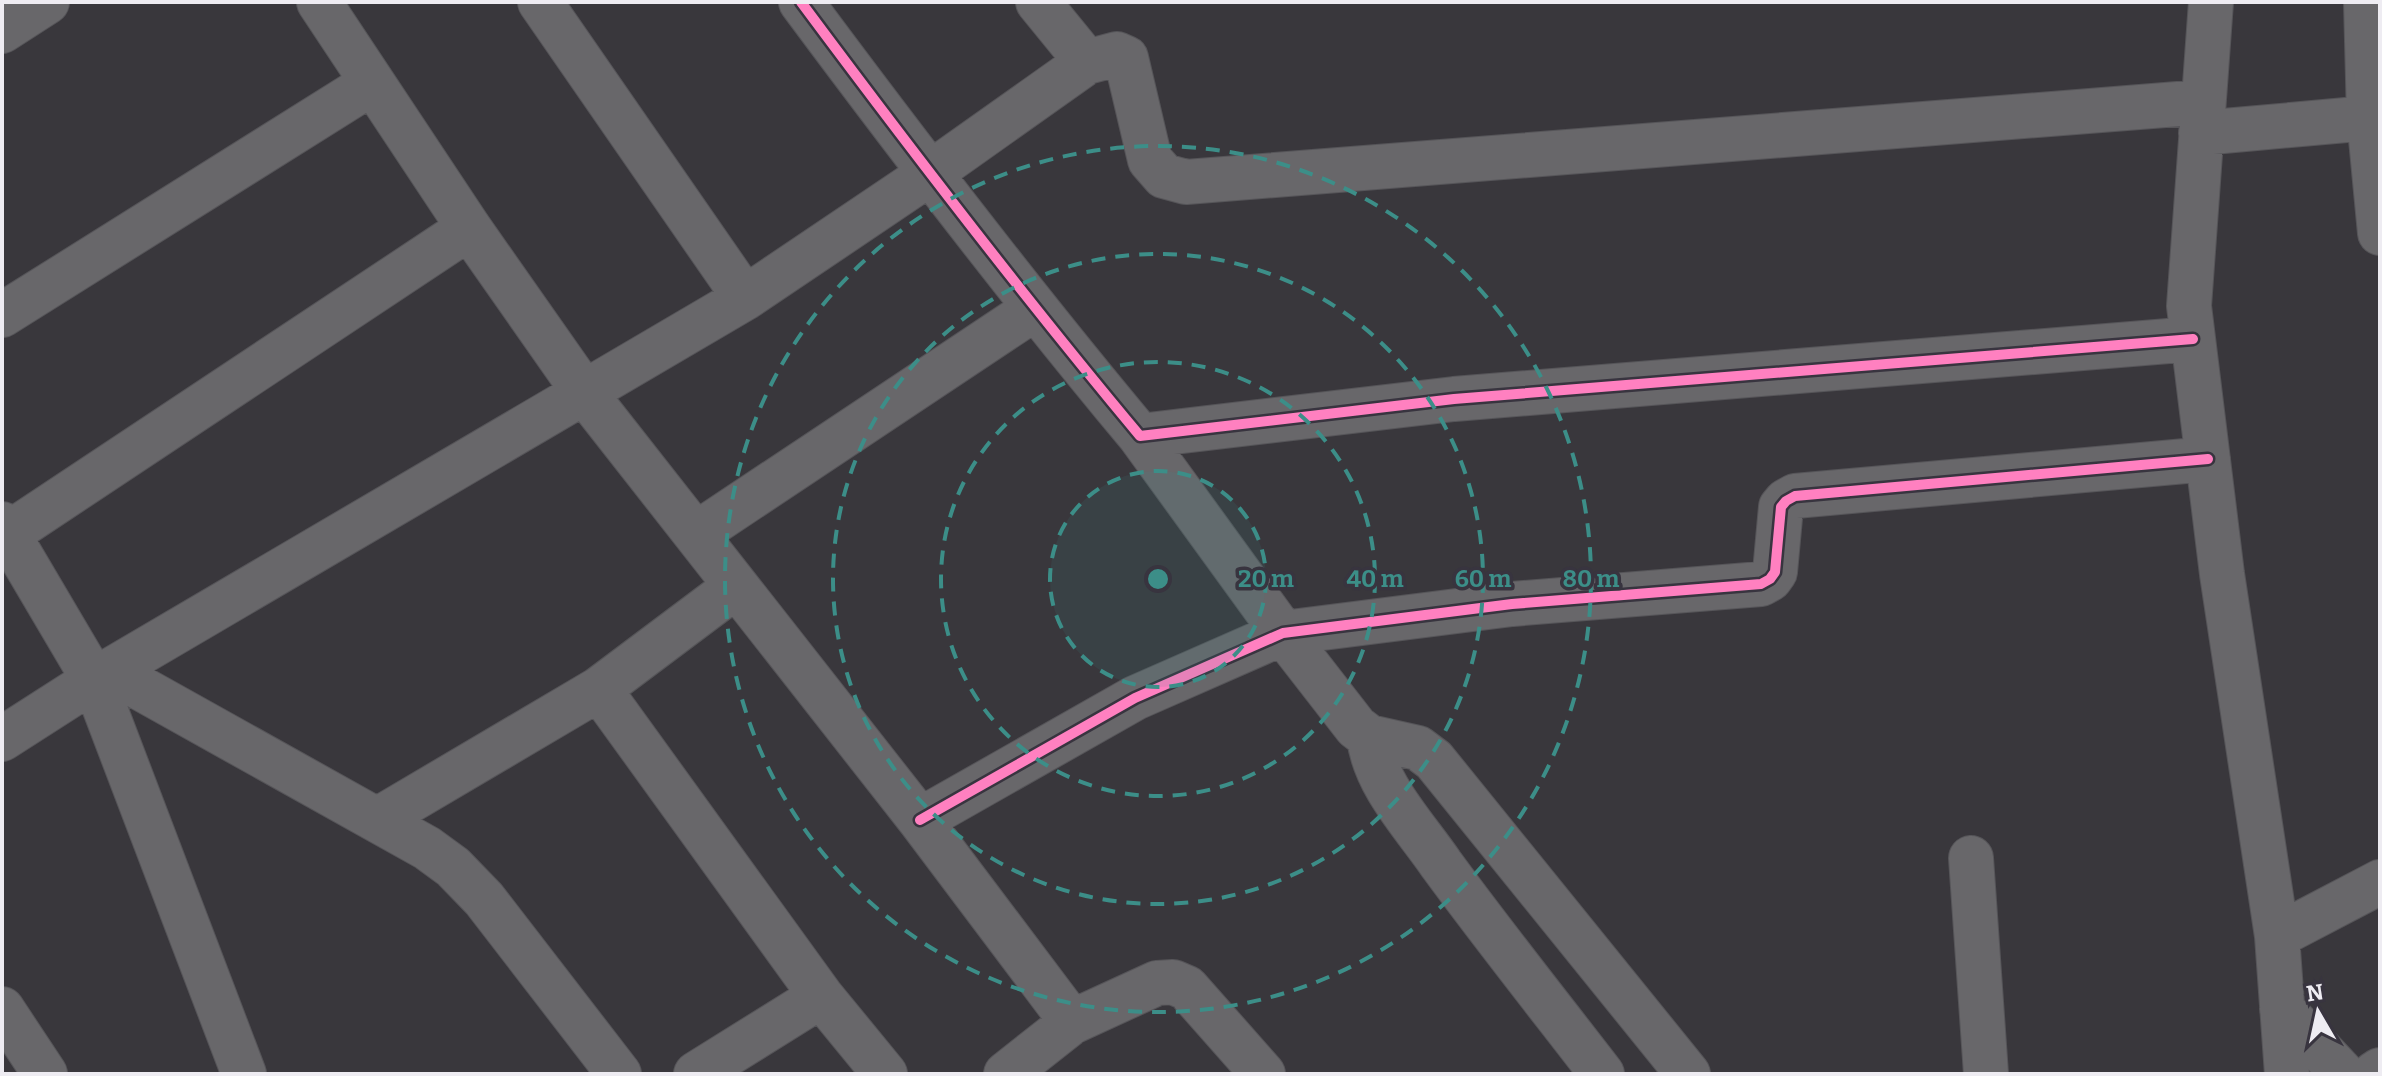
<svg xmlns="http://www.w3.org/2000/svg" width="2382" height="1076" font-family="Bitter,serif">
<rect width="100%" height="100%" fill="#39373c"/>
<g fill="none" stroke-linecap="round" stroke-linejoin="round">
<defs>
<path id="minor" d="M319,2L469,228L584,392L920,820L1072,1022
M540,2L745,298
M801,2C911,150 1022,295 1140,436L1454,399L2193,339
M1038,2L1087,62L1117,54L1126,58L1150,160L1164,176L1186,182L2203,102
M2211,2L2189,306L2222,574L2277,936L2287,1074
M2366,2L2369,118L2380,233
M2,31L47,2
M2201,133L2380,117
M2,315L372,83
M1140,436L1283,633L1356,727L1369,737L1418,748L1434,760L1688,1074
M2,524L94,680L244,1074
M696,534L1034,309
M2,538L469,228
M110,671L427,848L453,867L484,899L619,1074
M599,689L821,996L885,1074
M1369,737C1374,784 1415,826 1441,864C1493,935 1548,1004 1602,1074
M2,739L94,680L745,298L929,174L1087,62
M377,820L599,689L735,587
M920,820L1135,698L1283,633L1512,604L1761,584L1770,579L1775,572L1781,507L1786,501L1795,496L2208,459
M1971,858L1986,1074
M2277,936L2380,882
M2,1009L45,1074
M2282,1009L2343,1074
M696,1074L821,996
M1006,1074L1072,1022L1157,983L1173,982L1187,988L1263,1074
M2374,1074L2380,1070"/>
</defs>
<!-- minor casing -->
<use href="#minor" stroke="#565559" stroke-width="46"/>
<!-- minor -->
<use href="#minor" stroke="#68676a" stroke-width="44"/>
<defs>
<path id="cycleway" d="M801,2C911,150 1022,295 1140,436L1454,399L2193,339
M920,820L1135,698L1283,633L1512,604L1761,584L1770,579L1775,572L1781,507L1786,501L1795,496L2208,459"/>
</defs>
<!-- cycleway casing -->
<use href="#cycleway" stroke="#38343f" stroke-width="15"/>
<!-- cycleway -->
<use href="#cycleway" stroke="#ff80c0" stroke-width="10"/>
</g>
<!-- distance rings -->
<circle cx="1158" cy="579" r="108" fill="#3c8e88" fill-opacity=".12"/>
<g fill="none" stroke="#3c8e88" stroke-width="4" stroke-dasharray="14 10">
<circle cx="1158" cy="579" r="108"/>
<circle cx="1158" cy="579" r="217"/>
<circle cx="1158" cy="579" r="325"/>
<circle cx="1158" cy="579" r="433"/>
</g>
<circle cx="1158" cy="579" r="12" fill="#3c8e88" stroke="#38343f" stroke-width="4"/>
<g font-size="24" text-anchor="middle" font-weight="bold" fill="#3c8e88" stroke="#38343f" stroke-width="7" stroke-linejoin="round" paint-order="stroke">
<text x="1266" y="587">20 m</text>
<text x="1375" y="587">40 m</text>
<text x="1483" y="587">60 m</text>
<text x="1591" y="587">80 m</text>
</g>
<!-- border -->
<rect width="2382" height="1076" fill="none" stroke="#eeecf2" stroke-width="8"/>
<!-- north arrow -->
<g transform="translate(2318 1012) rotate(351)" stroke="#38343f" stroke-width="6" paint-order="stroke">
<path d="M0-6L14 30L0 20L-14 30Z" fill="#eeecf2"/>
<text y="-12" font-size="22" font-weight="bold" text-anchor="middle" fill="#eeecf2">N</text>
</g>
</svg>
